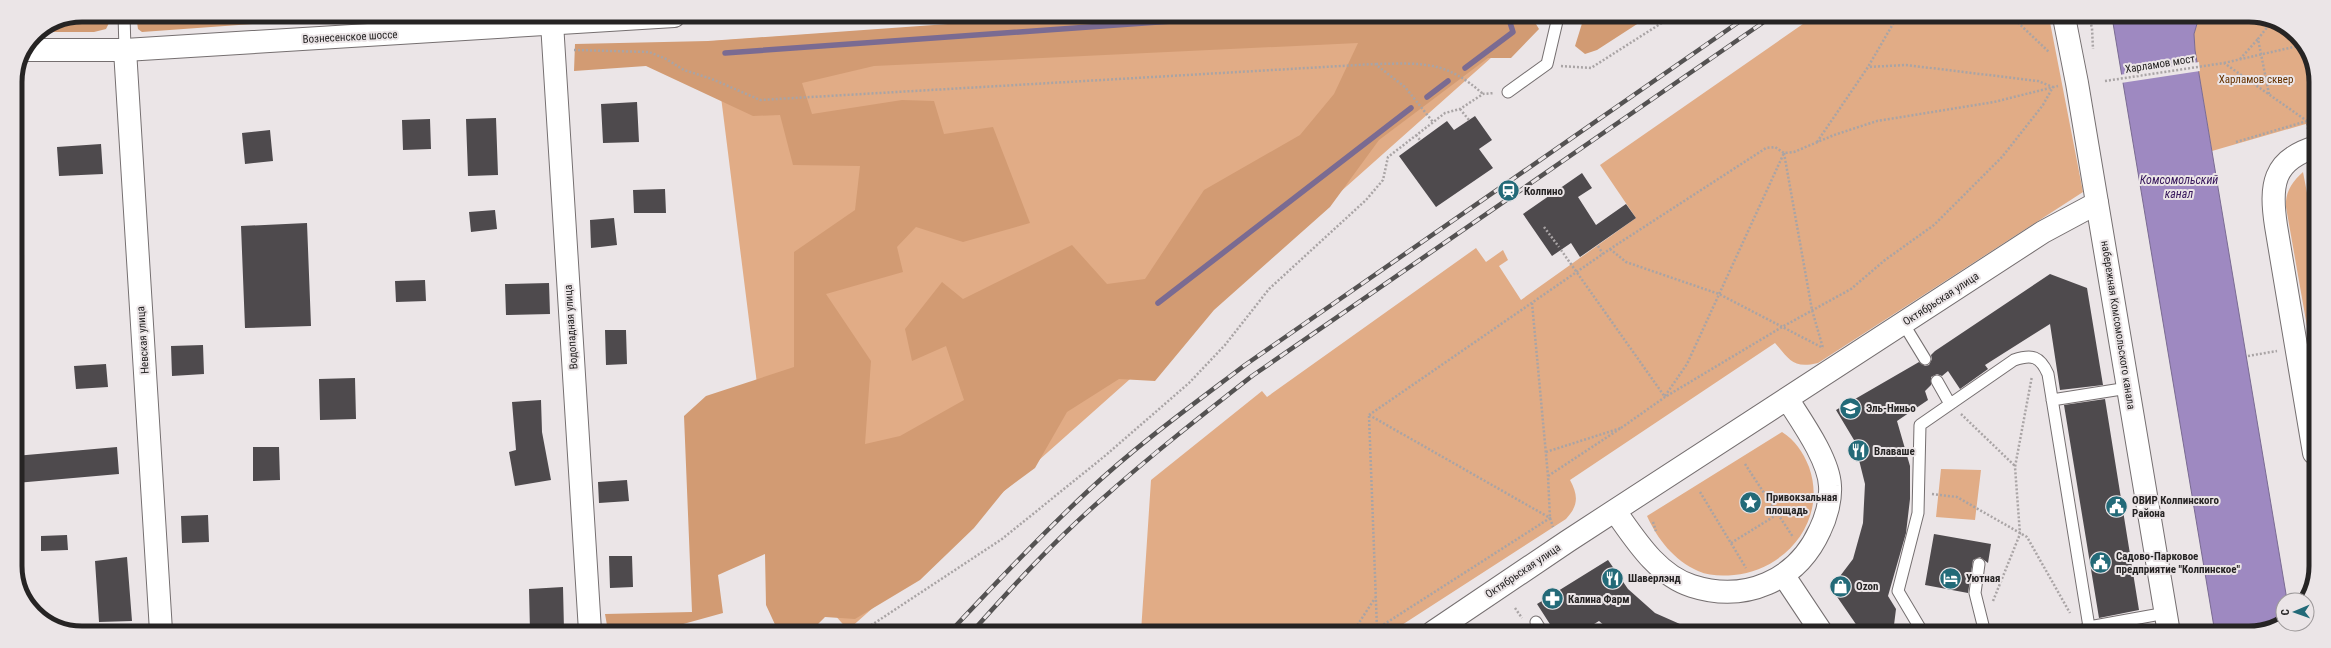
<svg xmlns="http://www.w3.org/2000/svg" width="2331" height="648" font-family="'Roboto Condensed',sans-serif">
<rect width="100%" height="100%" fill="#ebe5e7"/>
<!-- green -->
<path fill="#e1ac86" d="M1082,16H1538L848,630L827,606L799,632L788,631L714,41Z
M1813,17H1885L1888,21L1890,17H2049L2083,192L1818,363C1793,369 1790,360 1775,343L1570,480C1578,495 1579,505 1566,519L1391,632H1141L1151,480L1262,391L1267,397L1476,248L1486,262L1503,250L1508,260L1499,266L1521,300L1636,218L1600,165Z
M2199,17H2266L2299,38L2316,78V121L2212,151L2195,50L2194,34Z
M2303,172L2315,235V372L2286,207C2285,192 2292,182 2303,172Z
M1782,432C1795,440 1803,452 1809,467C1828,520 1786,570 1734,575C1722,576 1709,576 1698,571C1674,560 1658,540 1647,516Z
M1941,469L1981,470L1975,520L1936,517Z"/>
<!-- forest -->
<path fill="#d29b73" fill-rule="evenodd" d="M82,15H109V23L106,29L94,32H39L57,20Z
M136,15H380L142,32L138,29Z
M1061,16H1531L1539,29L1511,58H1488L1379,140L1330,207L1214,310L1155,381L1119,379L1067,412L1035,468L1004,491L974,528L920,580L855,619L825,617L810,632L778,631L766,605L765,554L718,575L723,613L658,631H608L605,614L692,612L684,416L706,396L794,367V252L855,210L860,166L793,165L780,115L753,116L646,66L574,71L575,44L708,41ZM1358,43L1334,94L1300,135L1204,190L1145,279L1107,284L1072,245L963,299L942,282L905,329L912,361L946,346L964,400L900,436L865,444L871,361L826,294L903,272L897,247L916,227L963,242L1030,223L993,127L944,134L934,101L902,100L812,114L802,83L874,66Z
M1584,17H1648L1597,50L1585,54L1575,46Z"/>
<!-- water -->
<path fill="#9e89c1" stroke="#7a6b92" d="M2112,17H2199L2194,34L2195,50L2287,600H2283V621L2249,633H2215Z"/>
<!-- pier -->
<path fill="#ebe5e7" d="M2199,62L2200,71L2121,83L2119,75Z"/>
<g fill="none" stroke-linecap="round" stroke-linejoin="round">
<!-- stream -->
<path stroke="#7a6b92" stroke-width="5.5" d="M725,53L1242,16
M1465,68L1513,32L1508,16
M1427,97L1448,81
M1158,303L1411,108"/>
</g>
<!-- building -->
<path fill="#4e4a4d" d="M637,102L639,142L603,143L601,104Z
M1475,116L1492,140L1479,149L1493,168L1436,207L1399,156L1447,121L1454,130Z
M496,118L498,175L468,176L466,119Z
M430,119L431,149L403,150L402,120Z
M270,130L273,161L245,164L242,133Z
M101,144L103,174L59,176L57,147Z
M1582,173L1592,188L1578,197L1596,225L1626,204L1636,218L1580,257L1571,243L1552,256L1523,214Z
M665,189L666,213H634L633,190Z
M495,210L497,229L471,232L469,212Z
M614,218L617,245L591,248L590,220Z
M307,223L311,326L245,328L241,226Z
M2050,274L2087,288L2103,385L2060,390L2050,324L1985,365L1988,369L1960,389L1948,371L1942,376L1937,374L1931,377V385L1925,391L1928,400L1897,421L1910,466V499L1906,533L1888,596L1896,609L1893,633H1862L1831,588L1853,559L1863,523L1865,484L1854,440L1836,410L1919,362L1925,366L1929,365L1932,359L1931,355L1935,351Z
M425,280L426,301L396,302L395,281Z
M549,283L550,314L506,315L505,284Z
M605,330H626L627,364L606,365Z
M203,345L204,374L172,376L171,346Z
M106,364L108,387L76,389L74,366Z
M355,378L356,419L320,420L319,379Z
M2105,399L2139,610L2099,618L2064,405Z
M541,400L542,432L551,480L515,486L509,452L516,450L512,402Z
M117,447L119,474L16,483L15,456Z
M253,447H279L280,480L253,481Z
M627,480L629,501L599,503L598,482Z
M208,515L209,542L182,543L181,516Z
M1934,534L1991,544L1988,563L1980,557L1973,560L1968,593L1925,585Z
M67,535L68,550L41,551V536Z
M609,556H632L633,587L610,588Z
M127,557L132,621L99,622L95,561Z
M1608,560L1628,589L1655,613L1698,632H1612L1599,621L1581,632H1555L1537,604Z
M563,587L564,630L530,631L529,589Z
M2140,625L2142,633H2101V632Z"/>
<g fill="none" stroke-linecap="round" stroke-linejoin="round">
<defs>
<path id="lane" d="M124,15L125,50
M1508,92L1547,64L1558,17
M1903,323L1925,359
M1937,381L1950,404
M2052,400L2128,388
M1979,564L1975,593L1985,633
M1536,622L1542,632
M1923,633L1898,591L1918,513L1920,425L2014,360C2032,354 2040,356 2048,374L2090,633
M2077,633L2089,627L2166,613"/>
<path id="street" d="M552,23L590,631
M125,50L161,631
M2314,453L2276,226C2270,186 2272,160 2316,147
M1615,511C1635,539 1657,575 1692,586C1745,603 1797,581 1820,530C1826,518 1831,500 1830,486C1829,460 1802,422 1788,400
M1784,576L1822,633
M1433,632L1568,541L2043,232L2097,203"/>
<path id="secondary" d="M2064,17L2077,83L2169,633
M25,50H125L674,16"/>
</defs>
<!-- lane casing -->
<use href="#lane" stroke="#756f70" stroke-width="13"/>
<!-- street casing -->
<use href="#street" stroke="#756f70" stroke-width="24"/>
<!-- secondary casing -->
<use href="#secondary" stroke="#756f70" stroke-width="24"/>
<!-- path -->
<path stroke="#a9a4a5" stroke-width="2.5" stroke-dasharray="2 2" stroke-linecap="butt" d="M2012,17L2049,52
M2089,17L2092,28L2093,49
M574,50L649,52L666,59L684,70L712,79L760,100L1375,64L1405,87L1433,122
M2240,59L2258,39
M2224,63L2302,45
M1376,64C1424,63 1446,61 1483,94
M1561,66L1591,68L1671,17
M2105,81L2224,63L2307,121L2308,129
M2269,94L2258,39L2272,21
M1460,109L1469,120
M1416,135L1420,140
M1817,142L1868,67L1897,17
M2236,142L2307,121
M1784,153L1812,310L1823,348
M1544,227L1559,247
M1598,246L1603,254
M1610,249L1626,262L1719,294L1823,348
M1561,250L1665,397
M1532,303L1548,476L1550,518L1553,527
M2248,356L2277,351
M1665,396L1687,364L1784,153
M1961,414L2015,466
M1369,415L1610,249L1766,148L1775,147L1784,153L1794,152L1834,135L1877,121L1994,102L2058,86
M1369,415L1550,518L1372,632
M1369,416L1377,629
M1621,428L1665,397L1782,327L1851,289L1885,260L1934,225L2002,157L2043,105L2053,87L2038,81L1906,65L1868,67
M1546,452L1621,428L1548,476
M1745,464L1793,537
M1700,492L1746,568
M1932,494L1957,497L2027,537L2070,613
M1653,522L1656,531
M1731,543L1778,514
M1993,601L2020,534L2015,467L2032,376
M1515,608L1522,618
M861,632L1002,539L1106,455L1189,383L1225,345L1269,289L1366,200L1383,180L1388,157L1445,113L1460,109L1483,94L1494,93
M1353,632L1375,598
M2196,632L2213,629"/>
<!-- lane -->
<use href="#lane" stroke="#fff" stroke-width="11"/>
<!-- street -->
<use href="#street" stroke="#fff" stroke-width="22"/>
<!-- secondary -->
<use href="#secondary" stroke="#fff" stroke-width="22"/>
<defs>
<path id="rail" d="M950,632C995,584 1040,536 1088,491C1137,445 1191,406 1245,365L1746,17
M972,632C1013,586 1055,540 1102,499C1150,456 1201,416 1252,376L1771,17"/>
</defs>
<!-- rail casing -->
<use href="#rail" stroke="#545252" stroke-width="4.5"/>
<!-- rail -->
<use href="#rail" stroke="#ebe5e7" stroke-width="3" stroke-dasharray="9" stroke-linecap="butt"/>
</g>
<!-- icons -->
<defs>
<symbol id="station-disc" viewBox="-11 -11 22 22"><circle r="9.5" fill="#236a78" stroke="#ebe5e7"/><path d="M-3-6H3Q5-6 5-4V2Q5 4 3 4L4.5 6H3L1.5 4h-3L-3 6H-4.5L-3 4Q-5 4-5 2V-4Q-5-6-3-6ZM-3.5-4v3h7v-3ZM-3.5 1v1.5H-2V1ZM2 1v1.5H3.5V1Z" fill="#fff"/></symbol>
<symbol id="school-disc" viewBox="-11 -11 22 22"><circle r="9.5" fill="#236a78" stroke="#ebe5e7"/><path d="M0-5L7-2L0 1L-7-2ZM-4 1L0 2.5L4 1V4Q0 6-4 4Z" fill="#fff"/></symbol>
<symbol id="restaurant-disc" viewBox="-11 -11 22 22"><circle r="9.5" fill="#236a78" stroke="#ebe5e7"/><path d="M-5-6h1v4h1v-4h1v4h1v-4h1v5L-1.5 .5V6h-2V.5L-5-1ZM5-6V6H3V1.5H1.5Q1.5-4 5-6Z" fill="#fff"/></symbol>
<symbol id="sight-disc" viewBox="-11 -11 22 22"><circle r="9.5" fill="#236a78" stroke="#ebe5e7"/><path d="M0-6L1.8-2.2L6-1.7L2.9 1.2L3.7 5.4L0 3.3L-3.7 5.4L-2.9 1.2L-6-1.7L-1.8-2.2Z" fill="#fff"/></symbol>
<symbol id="civic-disc" viewBox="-11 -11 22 22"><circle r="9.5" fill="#236a78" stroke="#ebe5e7"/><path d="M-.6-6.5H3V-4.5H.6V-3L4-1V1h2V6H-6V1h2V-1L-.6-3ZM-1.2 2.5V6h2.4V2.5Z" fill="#fff"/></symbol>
<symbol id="hotel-disc" viewBox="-11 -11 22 22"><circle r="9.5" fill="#236a78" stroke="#ebe5e7"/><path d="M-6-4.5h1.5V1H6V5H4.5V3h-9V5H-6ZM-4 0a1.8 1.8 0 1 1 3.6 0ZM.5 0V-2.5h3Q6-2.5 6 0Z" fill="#fff"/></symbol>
<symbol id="shop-disc" viewBox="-11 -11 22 22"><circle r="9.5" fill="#236a78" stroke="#ebe5e7"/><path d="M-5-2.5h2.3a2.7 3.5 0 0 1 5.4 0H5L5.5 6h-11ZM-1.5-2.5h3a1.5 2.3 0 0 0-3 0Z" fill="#fff"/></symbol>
<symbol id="pharmacy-disc" viewBox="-11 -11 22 22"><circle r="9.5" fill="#236a78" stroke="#ebe5e7"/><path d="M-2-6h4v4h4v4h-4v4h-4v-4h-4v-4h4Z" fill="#fff"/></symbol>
</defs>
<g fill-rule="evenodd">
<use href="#station-disc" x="1496" y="178" width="25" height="25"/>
<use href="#school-disc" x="1838" y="396" width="25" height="25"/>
<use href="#restaurant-disc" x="1846" y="438" width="25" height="25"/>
<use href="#sight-disc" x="1738" y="490" width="25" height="25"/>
<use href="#civic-disc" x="2104" y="494" width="25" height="25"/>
<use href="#civic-disc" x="2088" y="550" width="25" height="25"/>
<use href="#restaurant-disc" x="1600" y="566" width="25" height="25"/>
<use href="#hotel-disc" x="1938" y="566" width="25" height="25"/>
<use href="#shop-disc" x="1828" y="574" width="25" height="25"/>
<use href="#pharmacy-disc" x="1540" y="586" width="25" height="25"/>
</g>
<g text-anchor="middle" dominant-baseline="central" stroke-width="4" stroke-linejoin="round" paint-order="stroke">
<!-- street labels -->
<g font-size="11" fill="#262424" stroke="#ebe5e7">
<text transform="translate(350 37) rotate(-3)">Вознесенское шоссе</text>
<text transform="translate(2160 64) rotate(-9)">Харламов мост</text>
<text transform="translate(1941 299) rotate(-33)">Октябрьская улица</text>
<text transform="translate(2118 325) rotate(81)">набережная Комсомольского канала</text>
<text transform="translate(571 327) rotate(-94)">Водопадная улица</text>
<text transform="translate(143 340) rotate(-94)">Невская улица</text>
<text transform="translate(1523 571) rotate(-34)">Октябрьская улица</text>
</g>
<!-- park labels -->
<g font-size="11" fill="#653200" stroke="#ebe5e7">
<text x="2256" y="79">Харламов сквер</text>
</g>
<!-- poi labels -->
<g font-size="11" font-weight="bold" fill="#262424" stroke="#ebe5e7" text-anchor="start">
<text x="1524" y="191">Колпино</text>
<text x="1866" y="408">Эль-Ниньо</text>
<text x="1874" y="451">Влаваше</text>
<text x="1766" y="497">Привокзальная<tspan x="1766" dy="13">площадь</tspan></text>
<text x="2132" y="500">ОВИР Колпинского<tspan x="2132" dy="13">Района</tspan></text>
<text x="2116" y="556">Садово-Парковое<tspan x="2116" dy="13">предприятие "Колпинское"</tspan></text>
<text x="1628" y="578">Шаверлэнд</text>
<text x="1966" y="578">Уютная</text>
<text x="1856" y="586">Ozon</text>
<text x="1568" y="599">Калина Фарм</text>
</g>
<!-- water labels -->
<g font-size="12" font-style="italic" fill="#37175b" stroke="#ebe5e7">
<text x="2179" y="180">Комсомольский<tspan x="2179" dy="14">канал</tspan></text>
</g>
</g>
<!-- crop -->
<path d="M0 0H2331V648H0ZM82 22H2249A60 60 0 0 1 2309 82V566A60 60 0 0 1 2249 626H82A60 60 0 0 1 22 566V82A60 60 0 0 1 82 22Z" fill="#ebe5e7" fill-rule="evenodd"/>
<path fill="none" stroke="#262424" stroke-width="5" d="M82 22H2249A60 60 0 0 1 2309 82V566A60 60 0 0 1 2249 626H82A60 60 0 0 1 22 566V82A60 60 0 0 1 82 22Z"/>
<!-- north arrow -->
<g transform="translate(2295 612) rotate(268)"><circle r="19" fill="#ebe5e7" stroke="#9c9899"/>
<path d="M0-3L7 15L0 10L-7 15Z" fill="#236a78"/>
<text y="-6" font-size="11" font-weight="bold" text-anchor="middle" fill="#262424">С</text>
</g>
</svg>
